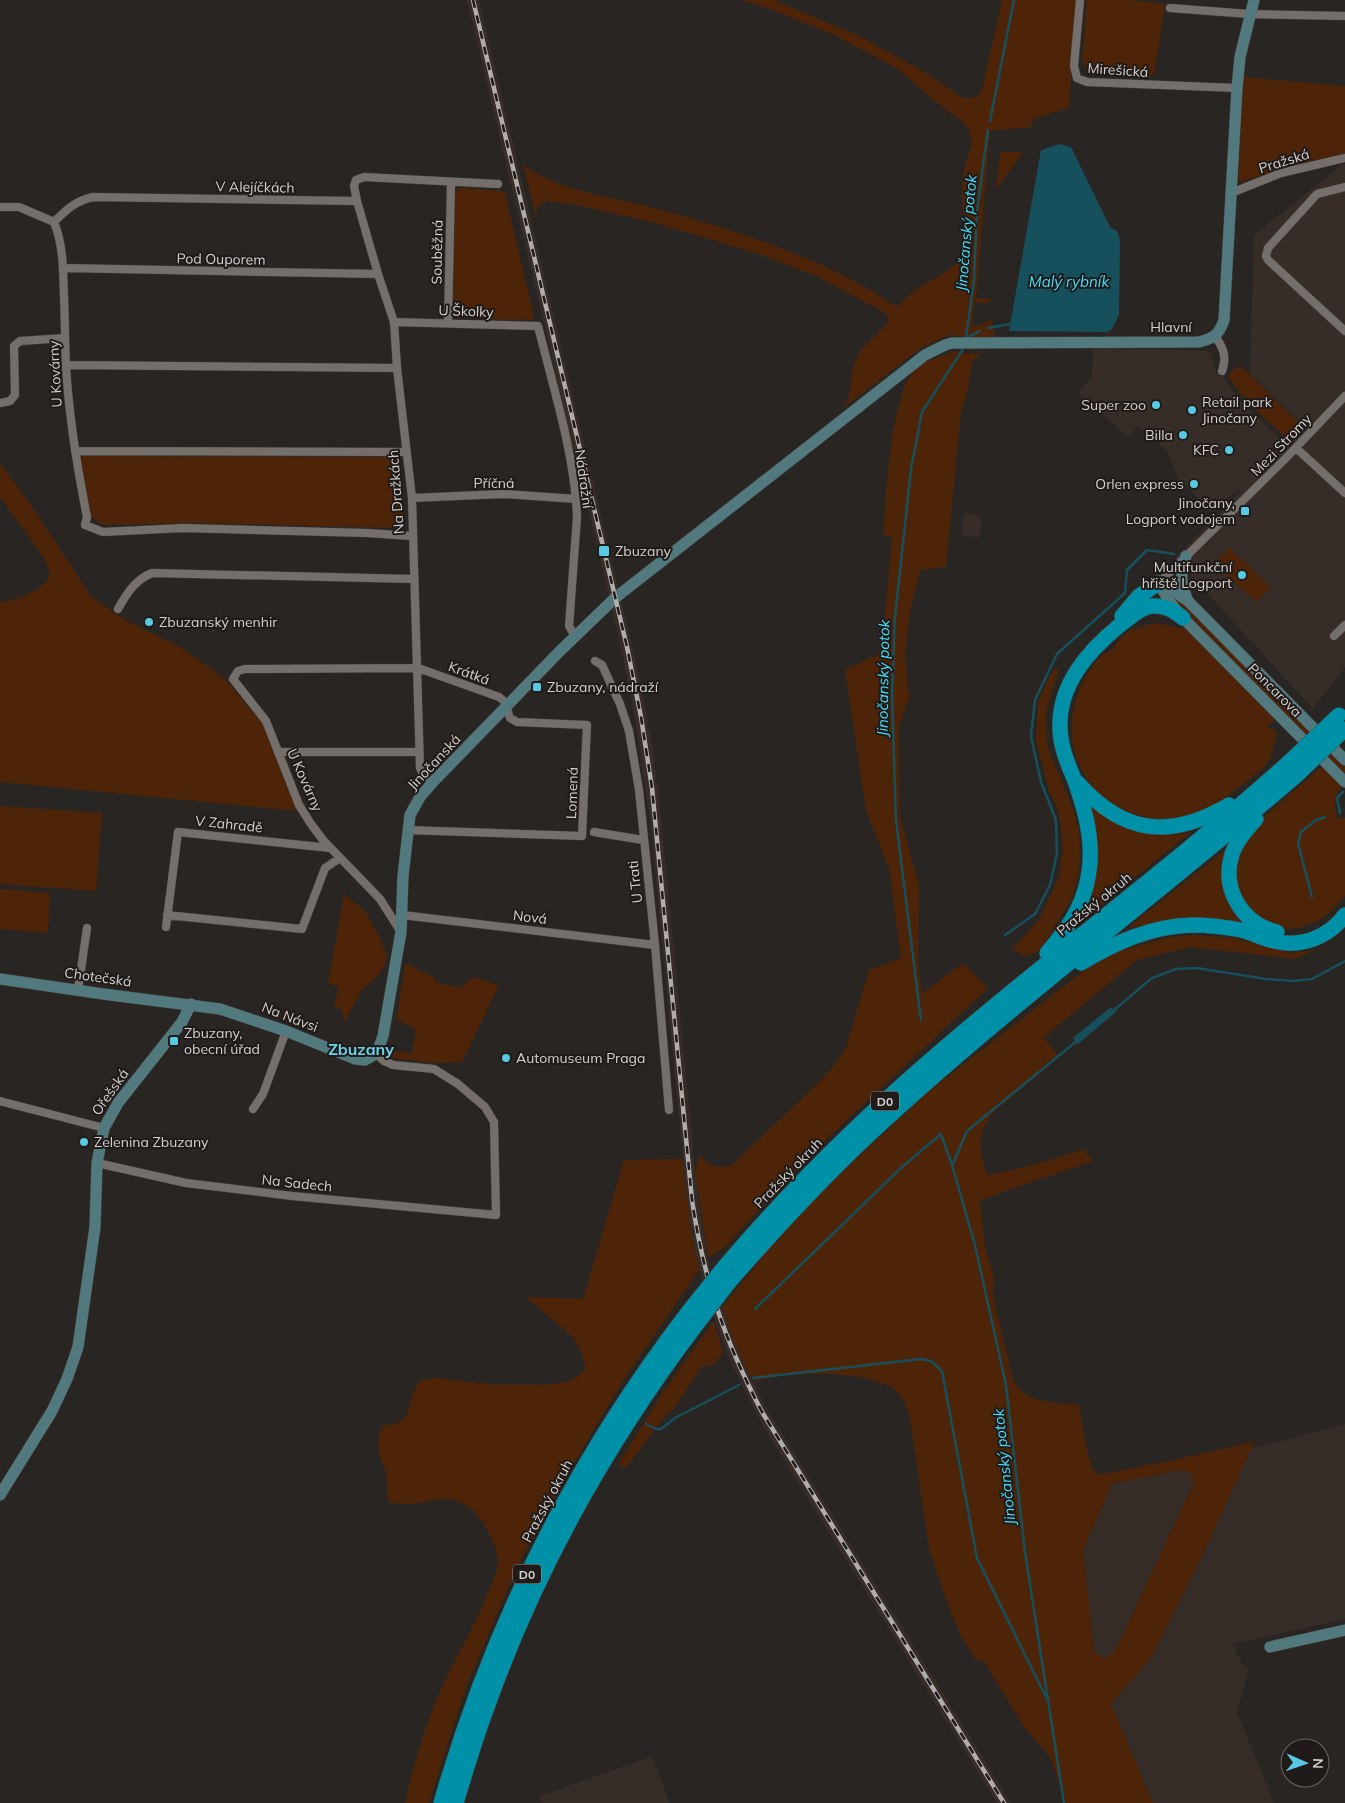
<svg xmlns="http://www.w3.org/2000/svg" width="1345" height="1803" font-family="Mulish,sans-serif">
<rect width="100%" height="100%" fill="#292522"/>
<!-- built -->
<path fill="#372d28" d="M467,0H479L640,680L653,749L662,827L698,1199L706,1251L717,1292L740,1355L767,1409L1011,1803H997L772,1441L757,1415L729,1359L706,1295L695,1253L687,1201L651,828L635,718L621,648Z
M1343,164H1345V667L1313,709L1175,558L1241,491L1234,492L1212,513L1178,478L1168,452L1138,426L1128,437L1078,393L1092,376L1093,348L1207,351L1211,354L1216,372L1221,377L1223,376L1239,400L1279,437L1281,441L1282,451L1302,425L1250,373L1254,235Z
M964,513L982,516L979,538L961,535Z
M1345,1424V1619L1233,1644L1242,1664L1249,1670L1237,1712L1274,1803H1153L1111,1704L1151,1658L1207,1546L1250,1449Z
M1182,1470L1190,1473L1193,1477V1484L1116,1649L1106,1658L1097,1655L1094,1651L1083,1550L1112,1484Z
M652,1756L670,1803H543L540,1796Z"/>
<!-- green -->
<path fill="#4e2409" fill-rule="evenodd" d="M740,0H774L857,35L925,72L963,98L977,97L982,89L1002,0H1076L1069,108L1033,119L1031,127L990,131L976,298L990,299V303H974L972,326H979L991,319L995,337L979,338L949,335L921,348L843,408L849,397L853,366L860,351L887,324L888,316L880,310L816,276L762,255L652,222L576,205L547,201L537,207V221L523,164C558,192 619,198 662,210C742,232 828,260 897,307C904,300 912,291 921,286C940,275 957,270 965,248L962,195L963,173L972,143L969,130L963,122L933,100L898,69L834,35L770,9Z
M1087,0H1128L1165,4L1154,75L1090,73L1082,61Z
M1243,77L1345,86V153L1280,169L1238,183Z
M1000,152H1023L996,190Z
M460,188L502,191L505,193L534,317L532,320L457,318L453,315L455,192Z
M952,352L982,354L972,361L968,389L961,412L946,567L920,570L910,611L905,654L909,698L899,726L900,816L919,886L918,963L922,994L963,963L988,988L803,1161L724,1248L708,1258L695,1171L700,1155C709,1167 718,1169 732,1165L819,1082L832,1068L846,1048L869,970L901,958L889,868L866,811L845,670L882,652L892,537L883,535C886,498 890,392 917,367C923,361 943,356 952,352Z
M1238,366L1246,371L1304,428L1291,442C1268,421 1244,402 1228,375Z
M85,456L395,457L398,460L404,525L400,528L195,523L106,525L97,522L91,515L80,462L81,458Z
M0,463L33,508L91,596L121,618L184,649L227,681L253,713L262,719L298,811L0,782V603L22,597L38,589L47,581L50,575L46,561L0,497Z
M1229,548L1271,587L1256,602L1214,564Z
M1178,600H1181L1345,766V775L1177,604Z
M1155,623L1190,630L1275,720L1267,727L1276,731L1277,734C1274,742 1273,755 1268,762C1261,772 1238,788 1227,796C1208,811 1186,820 1161,820C1152,820 1144,817 1135,814C1085,798 1060,747 1077,697C1082,682 1091,666 1102,655C1105,653 1109,652 1112,650C1116,646 1119,639 1124,635C1130,628 1146,626 1155,623Z
M1055,668L1059,669L1046,711L1047,746L1075,814L1080,840L1079,870L1073,896L1046,941L1037,952L1025,956L1012,949L1039,920L1059,877L1063,848L1061,824L1056,805L1049,791L1036,741L1038,702L1049,677Z
M1322,766L1342,786C1334,797 1334,805 1337,818L1342,819L1345,817V896L1328,914L1316,922L1297,928L1286,929L1273,926L1249,912L1236,886V858L1248,835L1264,817Z
M1089,804C1110,825 1138,835 1167,835C1175,835 1184,833 1190,833L1078,923L1077,922Z
M0,806L102,813L96,891L0,884Z
M1224,851C1219,879 1222,903 1243,924L1156,922L1131,928V925Z
M0,889L50,893L48,933L0,929Z
M344,894L365,911L379,936L387,958L381,972L361,991L344,1023L342,1010L334,1007L339,987L328,983Z
M1192,935L1234,938L1291,953L1316,950L1295,959L1191,947L1137,960L1044,1037L1059,1057L992,1114C976,1134 979,1152 987,1175H989L1030,1166L1084,1149L1093,1161L1008,1190L980,1201L985,1246L994,1278L993,1296L1013,1379C1023,1403 1054,1403 1077,1404L1079,1406L1088,1455L1092,1465L1090,1466L1099,1475L1179,1459L1255,1441L1203,1554L1151,1658L1111,1704L1153,1803H1065L1051,1758L1024,1727L983,1660L976,1661L961,1636L949,1608L929,1549L910,1419C907,1407 903,1394 891,1387C859,1370 792,1371 758,1381L749,1375L732,1336L722,1307L806,1202L855,1160L929,1091L1086,969L1122,950L1166,938ZM1182,1470L1190,1473L1193,1477V1484L1116,1649L1106,1658L1097,1655L1094,1651L1083,1550L1112,1484Z
M405,963L433,977L438,983L460,988L473,977L499,985L462,1062L436,1063L392,1058L390,1050L412,1054L416,1030L397,1019Z
M682,1159L692,1236L699,1270L621,1384L555,1495L518,1565L466,1687L429,1803H405C414,1764 425,1724 442,1687C456,1655 476,1625 488,1592C492,1583 497,1572 498,1563C499,1546 480,1513 466,1505C448,1494 432,1501 414,1504C406,1505 396,1503 388,1502L386,1471L380,1457L378,1447L379,1433L383,1426C406,1422 405,1421 411,1399C413,1393 416,1387 419,1381L436,1378L495,1385L555,1384L568,1381L578,1376L586,1368L582,1355L574,1338L526,1297L583,1299L624,1160Z
M714,1321L723,1353L713,1365L702,1366L673,1410L665,1416L629,1464L626,1467H620L619,1463L663,1392Z"/>
<!-- water -->
<path fill="#16505c" d="M1059,144L1071,147L1110,227L1117,231L1120,240L1119,315L1112,329L1107,332L1009,331L1041,150Z
M1111,1007L1116,1012L1078,1044L1073,1038Z"/>
<g fill="none" stroke-linecap="round" stroke-linejoin="round">
<!-- stream -->
<path stroke="#16505c" stroke-width="2.5" d="M990,121L1014,0
M988,328L1010,324
M966,338L974,281L977,211L988,130
M966,338L980,331
M1340,813L1337,798L1343,792
M1312,897L1298,843L1301,832L1316,820L1325,817
M1005,935L1035,914L1050,885L1057,853L1056,820L1041,782L1031,736L1035,700L1057,654L1125,593L1127,570L1147,550L1174,554
M1113,1011L1152,978L1176,969L1197,968L1266,979L1294,981L1312,979L1345,961
M921,1020L896,820L892,695L895,617L911,469L922,412L963,349
M953,1164L967,1131L1078,1040
M755,1309L902,1167L941,1134L952,1165L975,1245L1006,1385L1025,1552L1064,1803
M753,1378L921,1359L931,1361L942,1371L977,1558L1047,1699
M646,1424L656,1429H661L675,1418L739,1385"/>
<defs>
<path id="street" d="M1080,0L1074,66L1077,78L1087,82L1237,88
M1170,8L1249,14L1345,16
M1345,187L1317,194L1268,248L1266,256L1268,260L1345,331
M1231,193L1281,173L1345,158
M357,201L378,274L394,322L397,368L412,498L420,768L424,776L432,783
M0,207H19L54,222C66,210 75,201 93,197L357,201L354,186L356,180L364,177L498,184
M54,222C64,247 63,272 64,297C65,320 65,343 66,366C69,417 77,467 87,517L85,525L103,532L183,528L367,533L412,536
M64,268L378,274
M394,322L538,326C553,387 575,455 577,517L569,626L575,636
M448,323L451,182
M1215,337C1224,347 1227,358 1222,371
M66,365L397,368
M0,403L10,401L15,395L14,346L20,341L65,338
M1296,448L1345,493
M75,451L406,452
M412,498L503,494L576,499
M1159,583L1285,459L1345,396
M118,609C127,593 135,580 152,573L414,579
M1334,636L1345,625
M595,661L602,665L620,704L629,731L639,790L655,945L669,1110
M278,752H418
M594,832L643,840
M167,915L302,929L325,868L340,858
M402,915L655,945
M166,927L178,832L330,848
M401,932L380,899L323,840L311,824L299,805L266,721L233,679L238,671L245,669L418,668L499,697L504,701L510,718L517,722L587,725L582,836L407,830
M78,990L87,928
M0,1101L104,1128
M253,1109L263,1094L286,1031
M97,1163L186,1183L292,1196L496,1215L494,1122L485,1107L458,1084L434,1069L393,1065L384,1061L375,1053"/>
<path id="secondary" d="M1186,556C1180,575 1180,582 1188,601
M1159,583L1169,601L1183,618L1345,782
M1159,583L1168,587L1188,601L1345,760
M0,979L103,994L220,1009L286,1031L355,1059L365,1060L372,1056L378,1050L383,1036L401,932L403,876L410,815L420,797L432,783L559,652L615,598L925,355L945,345L952,343L1198,342C1213,339 1219,335 1224,320L1237,88L1240,57L1254,0
M0,1495L52,1411L67,1379L78,1347L95,1227L97,1163L104,1128L118,1103L182,1022L191,1004
M1270,1647L1345,1630"/>
<path id="highway" d="M1122,616L1139,596L1159,583
M1078,783C1124,835 1171,839 1229,805
M1256,819C1247,829 1237,840 1232,854C1221,889 1242,924 1277,932
M1047,953C1071,925 1087,901 1090,863C1092,834 1084,807 1075,781C1068,764 1061,749 1060,730C1058,685 1087,652 1120,625C1130,618 1140,607 1152,606C1165,605 1174,611 1183,618
M1081,963C1116,942 1152,926 1192,925C1209,925 1225,927 1241,930C1253,933 1263,939 1274,941C1301,948 1329,937 1345,915
M726,1265C794,1185 869,1112 949,1044C1061,948 1179,861 1288,763
M730,1281C779,1225 829,1171 884,1121C1017,999 1162,892 1298,774
M441,1803C492,1625 576,1458 689,1311
M456,1803C465,1773 474,1743 485,1713C534,1573 607,1443 696,1325"/>
</defs>
<!-- street casing -->
<use href="#street" stroke="#44413f" stroke-width="9"/>
<!-- secondary casing -->
<use href="#secondary" stroke="#44413f" stroke-width="12"/>
<!-- highway casing -->
<use href="#highway" stroke="#44413f" stroke-width="16"/>
<!-- street -->
<use href="#street" stroke="#756f6c" stroke-width="8"/>
<!-- secondary -->
<use href="#secondary" stroke="#52797e" stroke-width="11"/>
<!-- highway -->
<use href="#highway" stroke="#0090a7" stroke-width="15"/>
<defs>
<path id="rail" d="M473,0L627,647L641,717L652,788L692,1200C704,1281 724,1339 762,1412L1004,1803"/>
</defs>
<!-- rail casing -->
<use href="#rail" stroke="#b0adab" stroke-width="4.5"/>
<!-- rail -->
<use href="#rail" stroke="#201b19" stroke-width="2.5" stroke-dasharray="8" stroke-linecap="butt"/>
<defs>
<path id="highway-bridge" d="M1288,763L1339,715
M1298,774L1345,729
M689,1311L726,1265
M696,1325L730,1281"/>
</defs>
<!-- highway-bridge casing -->
<use href="#highway-bridge" stroke="#44413f" stroke-width="16" stroke-linecap="butt"/>
<!-- highway-bridge -->
<use href="#highway-bridge" stroke="#0090a7" stroke-width="15"/>
</g>
<!-- markers -->
<g fill="#57c9e2" stroke="#201b19" stroke-width="2">
<circle cx="1156" cy="405" r="5"/>
<circle cx="1192" cy="410" r="5"/>
<circle cx="1183" cy="435" r="5"/>
<circle cx="1229" cy="450" r="5"/>
<circle cx="1194" cy="484" r="5"/>
<rect x="1240" y="506" width="10" height="10" rx="2.5"/>
<rect x="598" y="545" width="12" height="12" rx="2.5"/>
<circle cx="1242" cy="575" r="5"/>
<circle cx="149" cy="622" r="5"/>
<rect x="532" y="682" width="10" height="10" rx="2.5"/>
<rect x="169" y="1036" width="10" height="10" rx="2.5"/>
<circle cx="506" cy="1058" r="5"/>
<circle cx="84" cy="1142" r="5"/>
</g>
<g text-anchor="middle" dominant-baseline="central" stroke-width="4" stroke-linejoin="round" paint-order="stroke">
<!-- shield labels -->
<g fill="#201b19" stroke="#9e9a98" stroke-width="1">
<rect x="871" y="1091.5" width="28" height="19" rx="4"/>
<rect x="513" y="1564.5" width="28" height="19" rx="4"/>
</g>
<g font-size="12" font-weight="bold" fill="#d4d1cf">
<text x="885" y="1101">D0</text>
<text x="527" y="1574">D0</text>
</g>
<!-- street labels -->
<g font-size="14" fill="#d4d1cf" stroke="#201b19">
<text transform="translate(1118 70) rotate(4)">Mirešická</text>
<text transform="translate(1284 161) rotate(-17)">Pražská</text>
<text transform="translate(255 187) rotate(1)">V Alejíčkách</text>
<text transform="translate(437 252) rotate(-89)">Souběžná</text>
<text transform="translate(221 259) rotate(1)">Pod Ouporem</text>
<text transform="translate(466 311) rotate(2)">U Školky</text>
<text x="1171" y="327">Hlavní</text>
<text transform="translate(55 374) rotate(-93)">U Kovárny</text>
<text transform="translate(1281 445) rotate(-46)">Mezi Stromy</text>
<text transform="translate(584 479) rotate(82)">Nádražní</text>
<text x="494" y="483">Příčná</text>
<text transform="translate(396 492) rotate(-94)">Na Dražkách</text>
<text transform="translate(469 673) rotate(20)">Krátká</text>
<text transform="translate(1275 690) rotate(45)">Poncarova</text>
<text transform="translate(434 762) rotate(-47)">Jinočanská</text>
<text transform="translate(305 780) rotate(66)">U Kovárny</text>
<text transform="translate(572 793) rotate(-88)">Lomená</text>
<text transform="translate(229 824) rotate(6)">V Zahradě</text>
<text transform="translate(635 882) rotate(-96)">U Trati</text>
<text transform="translate(1094 904) rotate(-39)">Pražský okruh</text>
<text transform="translate(530 917) rotate(7)">Nová</text>
<text transform="translate(98 977) rotate(8)">Chotečská</text>
<text transform="translate(290 1017) rotate(21)">Na Návsi</text>
<text transform="translate(110 1092) rotate(-55)">Ořešská</text>
<text transform="translate(788 1173) rotate(-46)">Pražský okruh</text>
<text transform="translate(297 1183) rotate(6)">Na Sadech</text>
<text transform="translate(547 1501) rotate(-62)">Pražský okruh</text>
</g>
<!-- poi labels -->
<g font-size="14" fill="#d4d1cf" stroke="#201b19" text-anchor="start">
<text x="1202" y="402">Retail park<tspan x="1202" dy="16">Jinočany</tspan></text>
<text x="1146" y="405" text-anchor="end">Super zoo</text>
<text x="1173" y="435" text-anchor="end">Billa</text>
<text x="1219" y="450" text-anchor="end">KFC</text>
<text x="1184" y="484" text-anchor="end">Orlen express</text>
<text x="1235" y="503" text-anchor="end">Jinočany,<tspan x="1235" dy="16">Logport vodojem</tspan></text>
<text x="615" y="551">Zbuzany</text>
<text x="1232" y="567" text-anchor="end">Multifunkční<tspan x="1232" dy="16">hřiště Logport</tspan></text>
<text x="159" y="622">Zbuzanský menhir</text>
<text x="547" y="687">Zbuzany, nádraží</text>
<text x="184" y="1033">Zbuzany,<tspan x="184" dy="16">obecní úřad</tspan></text>
<text x="516" y="1058">Automuseum Praga</text>
<text x="94" y="1142">Zelenina Zbuzany</text>
</g>
<!-- water labels -->
<g font-size="15" font-style="italic" fill="#44dffe" stroke="#201b19">
<text transform="translate(966 233) rotate(-85)">Jinočanský potok</text>
<text x="1069" y="281">Malý rybník</text>
<text transform="translate(883 678) rotate(-89)">Jinočanský potok</text>
<text transform="translate(1004 1467) rotate(-96)">Jinočanský potok</text>
</g>
<!-- quarter labels -->
<g font-size="16" font-weight="bold" fill="#6cd1e8" stroke="#201b19">
<text x="361" y="1049">Zbuzany</text>
</g>
</g>
<!-- north arrow -->
<g transform="translate(1305 1763) rotate(92)"><circle r="24" fill="#201b19" stroke="#686462"/>
<path d="M0-4L9 19L0 12L-9 19Z" fill="#57c9e2"/>
<text y="-8" font-size="14" font-weight="bold" text-anchor="middle" fill="#d4d1cf">N</text>
</g>
</svg>
